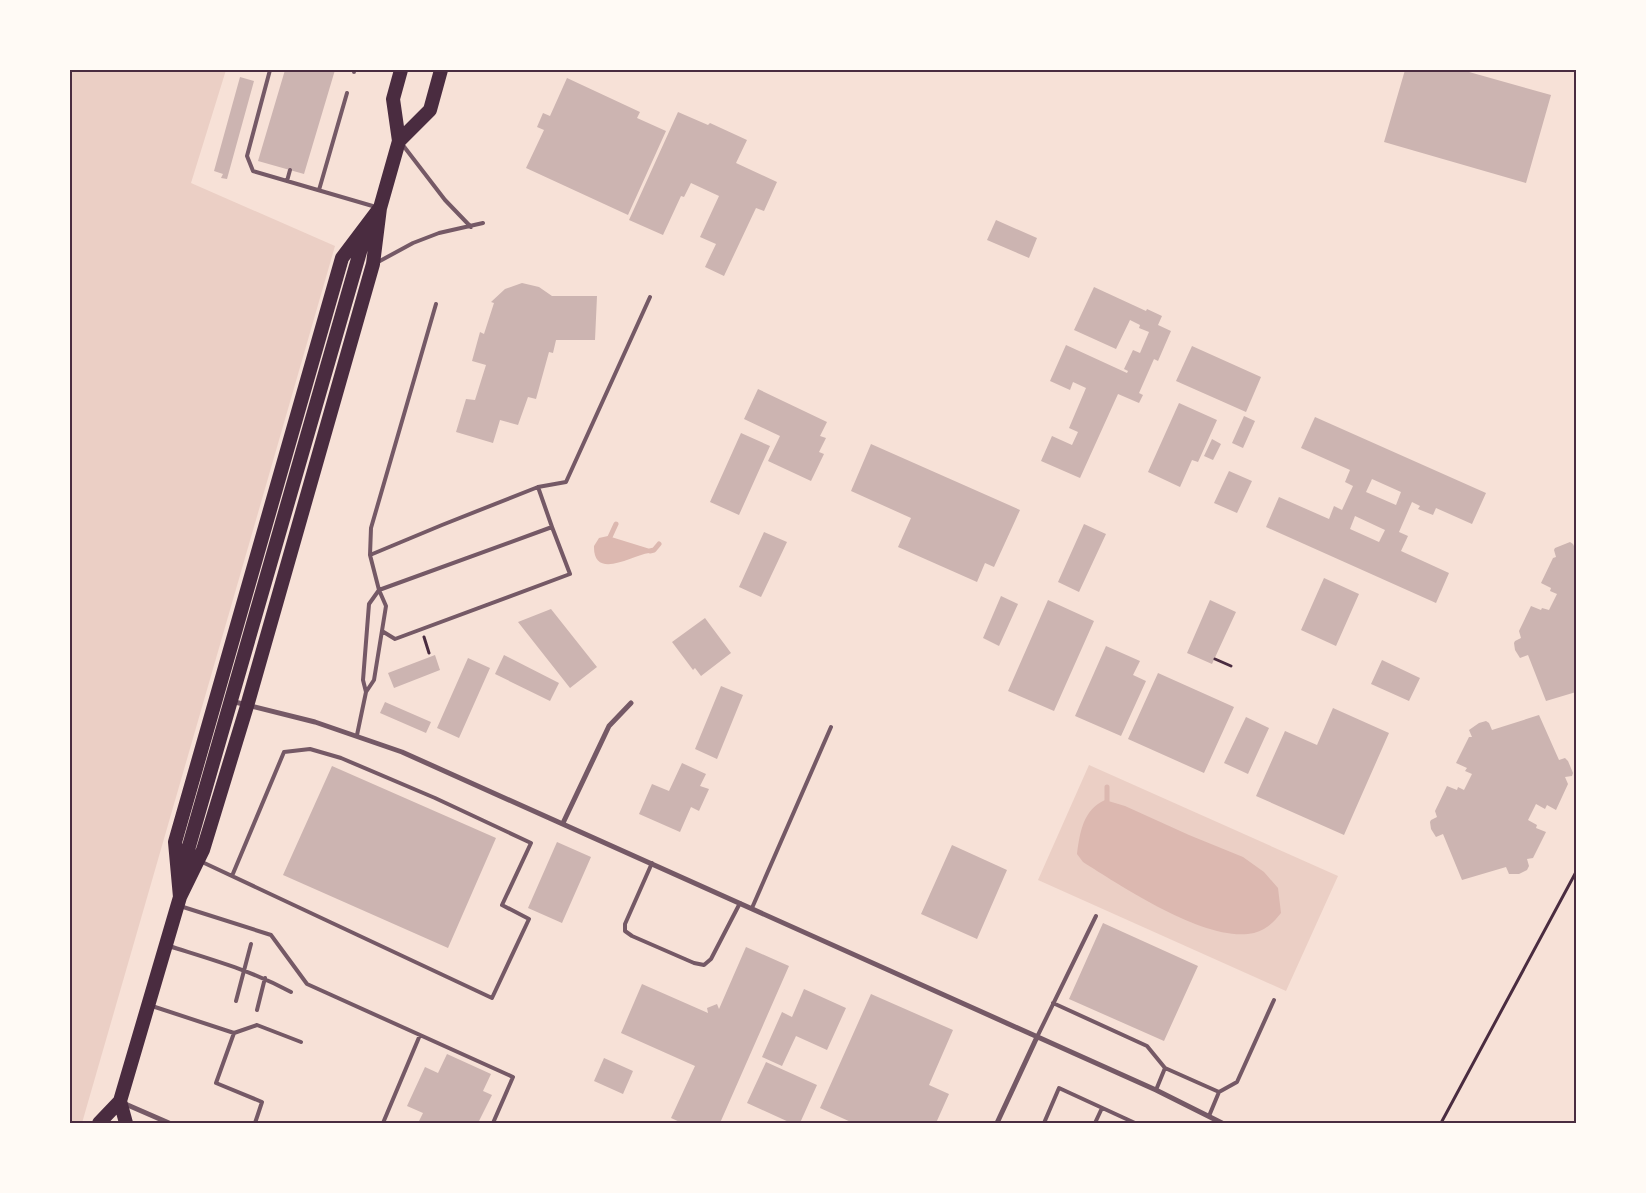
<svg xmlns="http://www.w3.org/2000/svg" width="1646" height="1193" font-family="Roboto,sans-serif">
<rect width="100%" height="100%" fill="#f7e1d7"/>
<!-- green -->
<path fill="#ebcfc5" d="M70,70H226L191,183L335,246L82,1123H70Z
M1089,765L1338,876L1286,991L1038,880Z"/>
<!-- water -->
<path fill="#dcb8b0" d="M608,536L650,549L649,553C633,555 593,581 594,546L599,538Z
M1105,800L1125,806L1189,835L1243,857L1264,872L1278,888L1281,913C1273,923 1266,930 1254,933C1208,944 1121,886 1083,862L1077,854C1080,832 1083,810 1105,800Z"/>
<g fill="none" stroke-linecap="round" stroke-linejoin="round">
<!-- stream -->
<path stroke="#dcb8b0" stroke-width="5" d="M610,537L616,524
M650,551L654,550L659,544
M1107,787V801"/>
</g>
<!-- building -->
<path fill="#ccb4b1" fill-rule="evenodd" d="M285,70H335L304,174L258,161Z
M1405,70H1462L1551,95L1526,183L1384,142Z
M240,77L254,81L227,179L221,178L223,174L214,171Z
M567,78L640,112L637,118L666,131L628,215L526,168L544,130L537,127L543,113L550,116Z
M678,112L708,125L710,123L747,140L736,163L777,182L764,211L756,208L724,276L705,267L716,244L700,237L719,196L691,183L684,197L681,196L663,235L629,220Z
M996,220L1037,238L1029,258L987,240Z
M522,283L539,287L552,296H597L595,340H556L553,353L549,352L536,399L528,397L518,425L500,420L493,443L456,432L466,399L475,400L486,365L472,361L480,332L484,334L494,303L491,302L505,289Z
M1094,287L1146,311L1147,309L1162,316L1158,325L1171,331L1158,361L1154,359L1139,393L1143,395L1139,403L1118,394L1080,478L1041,461L1052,436L1072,445L1078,432L1069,428L1086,388L1073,382L1070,390L1050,381L1066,345L1127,373L1128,371L1124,369L1133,350L1140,353L1149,332L1139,328L1140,325L1130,320L1116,349L1074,330Z
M1192,346L1261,377L1246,412L1176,381Z
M758,389L827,422L820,436L826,438L819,452L824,454L811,481L768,461L780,436L744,419Z
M1179,403L1217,420L1198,462L1192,460L1180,487L1148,472Z
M1244,416L1255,421L1243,448L1232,443Z
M1315,417L1486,493L1472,524L1436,508L1433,515L1418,509L1420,506L1412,502L1399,532L1408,536L1401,551L1449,573L1436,603L1266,527L1279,497L1329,519L1334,506L1342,510L1353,486L1345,482L1350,470L1301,448ZM1372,479L1401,492L1396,505L1366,492ZM1355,516L1385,530L1379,542L1350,529Z
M741,433L770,446L739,515L710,502Z
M1212,439L1221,444L1213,460L1204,456Z
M871,444L1020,510L994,567L985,563L977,582L898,547L911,518L851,491Z
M1229,471L1252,481L1237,513L1214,503Z
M1084,524L1106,534L1079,592L1058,582Z
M764,532L787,542L761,597L739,587Z
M1570,542L1573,544L1576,550V692L1546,701L1528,655L1520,658L1515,650L1514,643L1515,641L1521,638L1519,631L1531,606L1541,610L1542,608L1549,610L1557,594L1550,591L1551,588L1541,583L1553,558L1556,557L1554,550L1555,548Z
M1324,578L1359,594L1336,646L1301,630Z
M1001,596L1018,604L999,646L983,638Z
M1048,600L1094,621L1054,711L1008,691Z
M1210,600L1236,612L1212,664L1187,653Z
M551,609L597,667L570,688L518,622Z
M705,618L731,653L701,676L695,668L693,670L672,642Z
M1106,646L1140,661L1133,675L1146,681L1121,736L1075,716Z
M435,655L440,670L394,688L388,673Z
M504,655L559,683L550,701L495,674Z
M468,658L490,668L459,738L437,728Z
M1382,660L1420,678L1409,701L1371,684Z
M1158,673L1234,707L1204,773L1128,739Z
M721,686L743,695L717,759L695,749Z
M385,702L431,722L426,733L380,713Z
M1333,708L1389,733L1344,835L1256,796L1285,731L1317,745Z
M1539,715L1559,760L1565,758L1568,761L1573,773L1572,776L1565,777L1568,784L1556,810L1547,805L1545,809L1536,804L1528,820L1537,825L1536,828L1546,832L1533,858L1527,859L1529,866L1527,870L1519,874H1509L1506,867L1462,880L1443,834L1436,837L1431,829L1430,822L1431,820L1437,817L1435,811L1447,786L1457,790L1458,787L1464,790L1472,774L1465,771L1467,768L1456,763L1469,737H1472L1469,730L1479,723L1486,721L1489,723L1492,730Z
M1246,717L1269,728L1248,774L1224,763Z
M682,763L706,774L700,786L709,789L699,811L691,807L680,832L639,814L652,784L669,791Z
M332,766L496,838L448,948L283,875Z
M557,842L591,857L562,923L528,908Z
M952,845L1007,870L977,939L921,914Z
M1103,923L1198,966L1164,1041L1069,999Z
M746,947L789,966L720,1123H682L671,1118L695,1066L621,1033L642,984L708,1013L707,1008L717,1004L719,1009Z
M804,989L846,1008L827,1050L796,1036L782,1066L762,1057L782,1012L792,1017Z
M871,994L953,1030L929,1085L949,1094L936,1123H853L820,1108Z
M447,1054L491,1074L483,1091L492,1095L478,1123H418L423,1113L407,1106L425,1067L438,1073Z
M604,1058L633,1071L623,1094L594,1081Z
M766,1062L817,1085L800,1123H791L747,1103Z"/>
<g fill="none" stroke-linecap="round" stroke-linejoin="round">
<!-- path -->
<path stroke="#4a2c40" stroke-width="3" d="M424,637L429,653
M1215,659L1231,666
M1441,1123L1576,872"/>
<!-- service -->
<path stroke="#755966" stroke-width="4" d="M270,70L247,156L253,171L376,207
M354,72V70
M402,144L445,200L471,227
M287,181L290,170
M319,190L347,93
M378,262L413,243L439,233L483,223
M552,527L538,487L566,482L650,297
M370,555L442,525L538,487
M366,692L363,680L369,604L379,590L552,527L570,574L395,639L382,631
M357,735L366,692L374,680L386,606L379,590L370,555L371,528L436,304
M200,861L492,998L529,919L502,905L531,843L435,798L341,758L310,749L284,752L232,876
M652,863L625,924V931L632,936L694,963L704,965L711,959L740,903
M180,906L271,935L307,984L513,1077L493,1123
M752,908L831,727
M169,946C213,960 250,970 291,992
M236,1001L251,944
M1053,1003L1147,1046L1165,1068L1156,1090
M152,1006L234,1033L216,1083L262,1102L255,1123
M257,1010L265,978
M234,1033L257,1025L301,1042
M1037,1037L1096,916
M1165,1068L1219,1092L1209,1116
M1219,1092L1237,1082L1274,1000
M383,1123L420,1035
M1044,1123L1059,1088L1135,1123
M1095,1123L1102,1108"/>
<!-- minor -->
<path stroke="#755966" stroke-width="5" d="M231,701L315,722L402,752L1156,1090L1222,1123
M563,823L609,726L631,703
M123,1103L169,1123
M997,1123L1037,1037"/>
<!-- trunk -->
<path stroke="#4a2c40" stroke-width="14" d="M399,141L430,110L441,70
M181,874L366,231
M180,897L175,842L342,258L379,209
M120,1101L126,1123
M99,1123L120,1101L180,897L203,850L247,706L373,264L380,208L399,141L393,99L401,70"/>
</g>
<!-- border -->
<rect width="1646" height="1193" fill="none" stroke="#fffaf5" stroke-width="142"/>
<rect x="71" y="71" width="1504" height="1051" fill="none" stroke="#4a2c40" stroke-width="2"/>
</svg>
